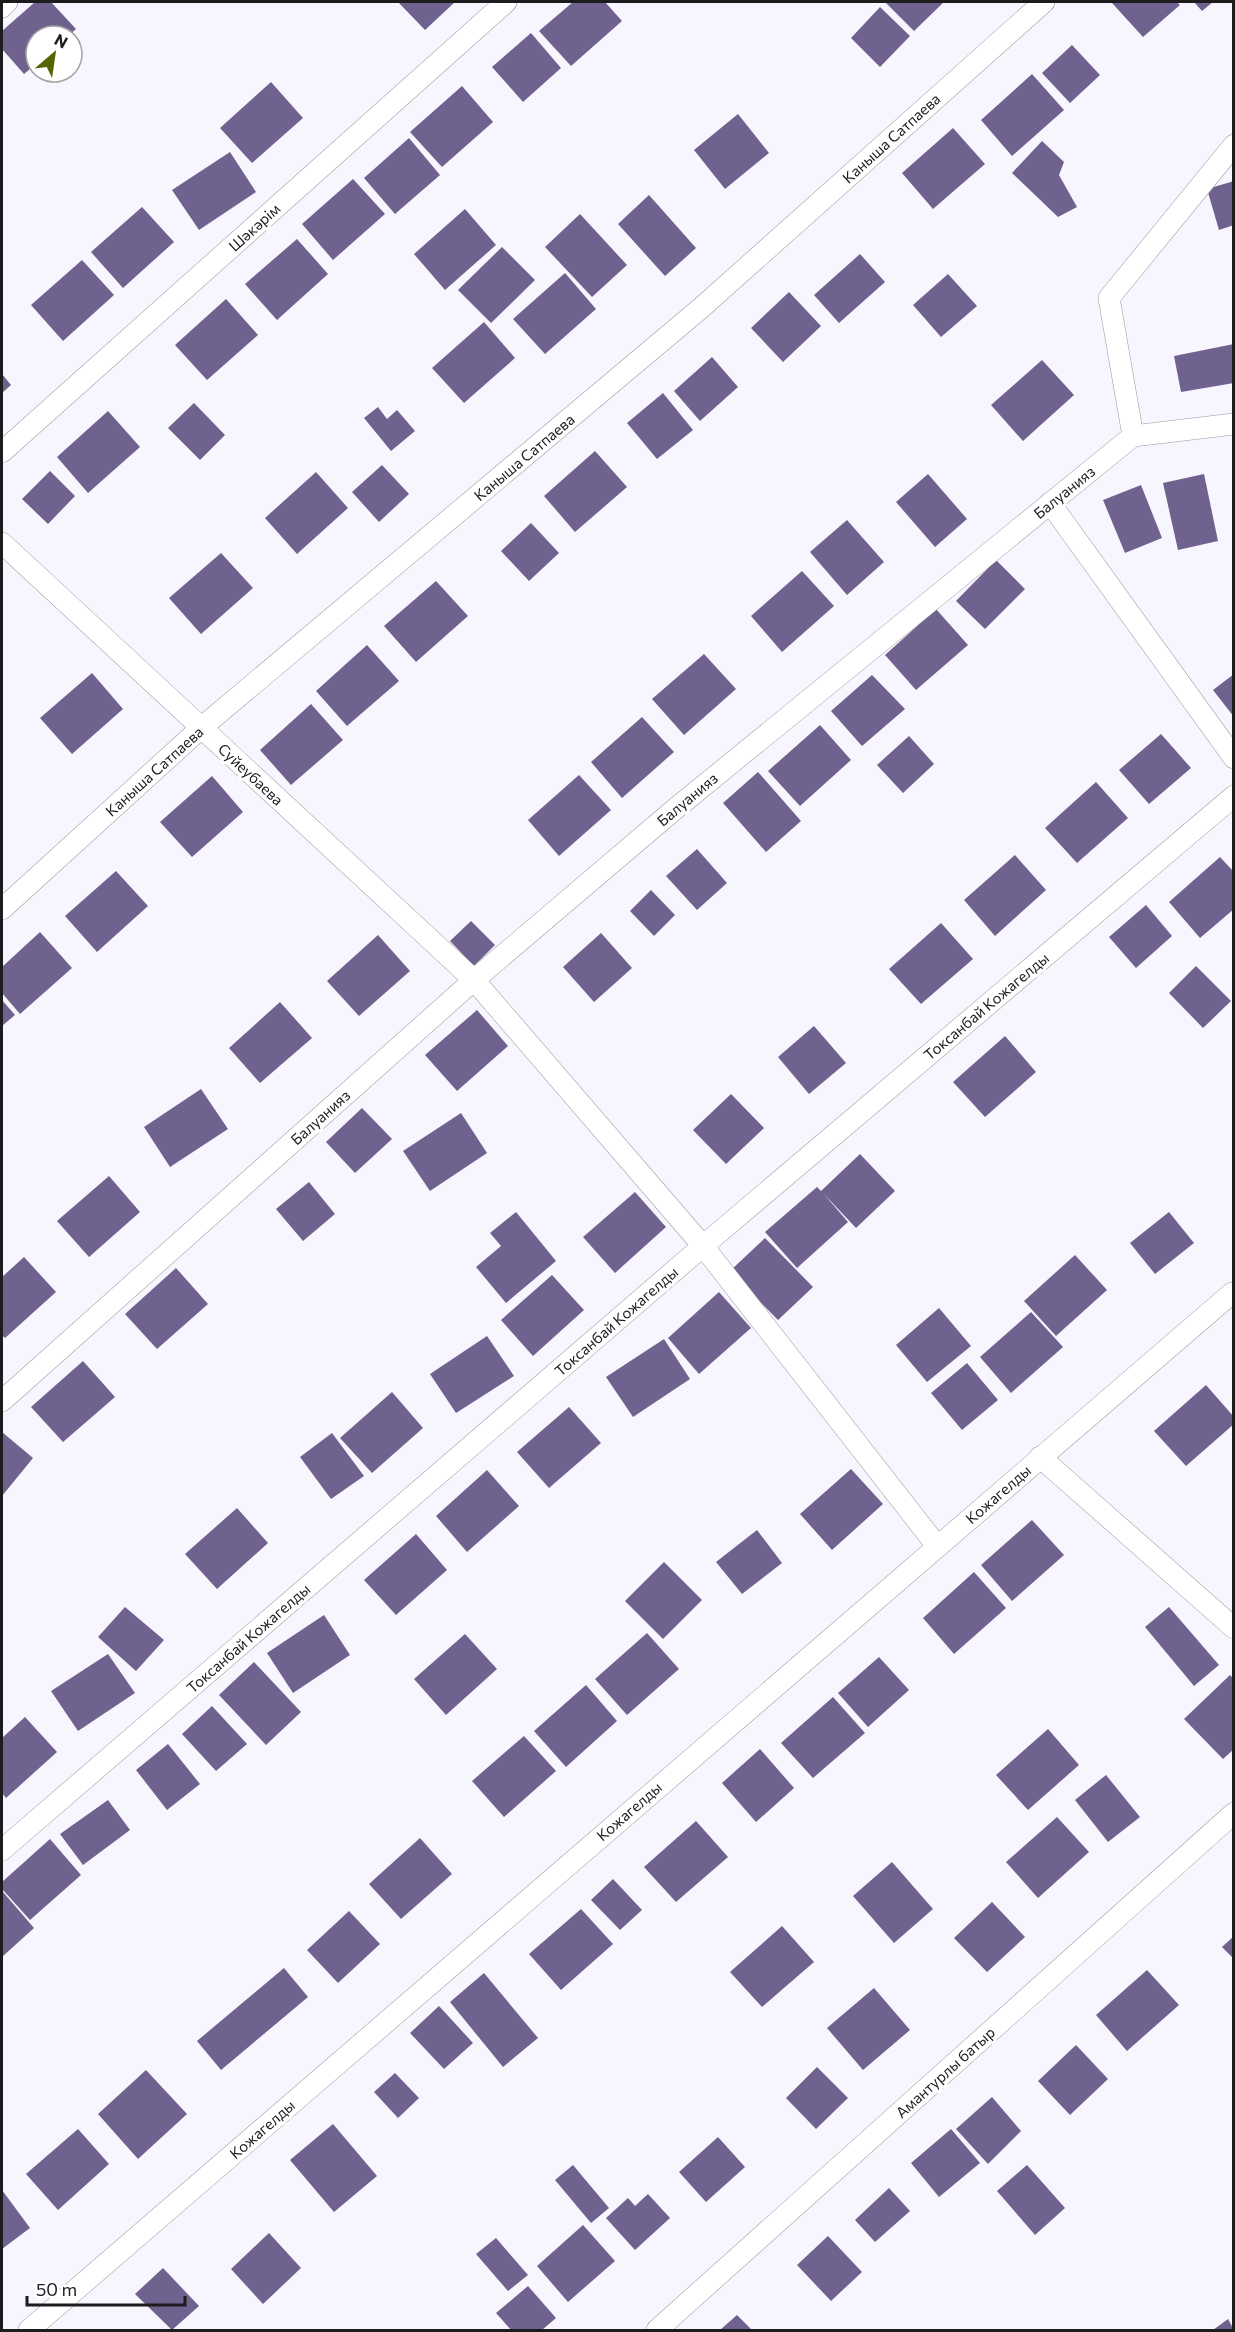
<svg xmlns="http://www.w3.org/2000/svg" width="1235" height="2332" font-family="Commissioner,sans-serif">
<rect width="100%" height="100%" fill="#f7f5fd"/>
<!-- building -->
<path fill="#70628f" d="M35,2H51L76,29L68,36H36V64L24,74L2,49V31Z
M398,2H455L425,30Z
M573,2H605L622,21L571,66L539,31Z
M885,2H944L914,31Z
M1177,2L1180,5L1143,37L1112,3Z
M1194,2H1213L1202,11Z
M880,7L910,36L880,67L851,38Z
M531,33L561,68L523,102L492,67Z
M1072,45L1100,75L1070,103L1042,73Z
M1032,74L1064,110L1012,156L981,120Z
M271,82L303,118L252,163L220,128Z
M462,86L493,122L442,167L410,132Z
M738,114L769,153L725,189L694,150Z
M953,128L985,164L933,209L902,173Z
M409,138L440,175L395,214L364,178Z
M1042,141L1064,162L1059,175L1077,207L1058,217L1012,173Z
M230,152L256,192L199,230L172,190Z
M353,179L385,214L333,260L302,224Z
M1234,181V225L1219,230L1207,189Z
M649,195L696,248L665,276L618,224Z
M142,207L174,242L123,288L91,252Z
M465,209L496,245L445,290L414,254Z
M580,214L627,265L592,297L545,247Z
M297,239L328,274L277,320L245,284Z
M502,247L535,280L491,323L458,290Z
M860,254L885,282L839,323L814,295Z
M82,260L114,295L63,341L31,305Z
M565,273L596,309L545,354L513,319Z
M948,274L977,306L941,337L913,305Z
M789,292L821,326L783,362L751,328Z
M226,299L258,335L207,380L175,345Z
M484,322L515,358L464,403L432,368Z
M1234,344V383L1181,392L1174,356Z
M712,357L738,387L700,421L674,391Z
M1042,360L1074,395L1023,441L991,405Z
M2,374L11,385L2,393Z
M663,393L693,430L657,459L627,423Z
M194,403L225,435L200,460L168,428Z
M378,407L387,419L397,410L415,431L391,451L364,418Z
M108,411L140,447L88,493L57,457Z
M595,451L627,487L575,532L544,496Z
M382,465L409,494L379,522L352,492Z
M50,471L75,496L48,524L22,499Z
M316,472L348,508L297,554L265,518Z
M928,474L967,519L935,547L896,502Z
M1204,474L1218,541L1178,550L1163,483Z
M1141,485L1162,538L1125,553L1103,500Z
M847,520L884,562L847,595L810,552Z
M531,523L559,553L529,581L501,551Z
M221,553L253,588L201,634L169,598Z
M996,560L1025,589L985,629L956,601Z
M802,571L834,606L782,652L751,616Z
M436,581L468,616L416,662L384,626Z
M936,609L968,645L916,690L885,655Z
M367,645L399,681L347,726L316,691Z
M704,654L736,689L684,735L652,699Z
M92,673L123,709L72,754L40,718Z
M1234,674V717L1213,690Z
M872,675L905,709L862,746L831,711Z
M311,704L343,740L291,785L260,750Z
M642,717L674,752L622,798L591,762Z
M820,725L851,760L800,806L768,771Z
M1161,734L1191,768L1149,804L1119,770Z
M909,736L934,764L903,793L877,765Z
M758,772L801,821L766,852L723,803Z
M579,775L611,810L559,856L528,820Z
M212,776L243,812L192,857L160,822Z
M1096,782L1128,818L1077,863L1045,828Z
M697,849L727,883L697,910L666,876Z
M1015,855L1046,890L995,936L964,900Z
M1220,857L1234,872V909L1200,938L1169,902Z
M116,871L148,906L97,952L65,916Z
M651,890L675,915L654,936L630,911Z
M1146,905L1172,936L1136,968L1109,937Z
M471,921L495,945L474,966L450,941Z
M941,923L973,959L921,1004L889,969Z
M40,932L72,968L20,1014L2,993V967Z
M601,933L632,968L594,1002L563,967Z
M378,935L410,971L359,1016L327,981Z
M1196,966L1231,1001L1203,1028L1169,993Z
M2,1000L15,1015L2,1026Z
M280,1002L312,1038L260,1083L229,1048Z
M477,1010L508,1046L457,1091L425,1055Z
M814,1026L846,1063L809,1094L778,1057Z
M1005,1036L1036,1072L985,1117L953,1082Z
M201,1089L228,1129L170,1167L144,1127Z
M731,1094L764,1128L726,1164L693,1130Z
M362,1108L392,1139L355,1173L326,1142Z
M461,1113L487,1153L430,1191L403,1151Z
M860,1154L895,1191L856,1228L823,1193L848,1222L797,1268L765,1232L817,1187L821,1191Z
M109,1176L140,1212L89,1257L57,1221Z
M309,1182L335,1214L303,1241L276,1209Z
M635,1192L666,1227L615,1273L583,1237Z
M516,1212L556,1261L506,1303L476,1267L501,1246L490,1233Z
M1169,1212L1194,1243L1155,1274L1130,1243Z
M765,1238L813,1287L778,1320L730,1271Z
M1075,1255L1107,1290L1056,1336L1024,1301Z
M24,1257L56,1292L5,1338L2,1335V1277Z
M176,1268L208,1304L157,1349L125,1314Z
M552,1275L584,1310L533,1356L501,1320Z
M719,1292L751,1328L699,1374L668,1338Z
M939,1308L971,1346L927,1382L896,1345Z
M1031,1312L1063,1347L1011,1393L980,1357Z
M487,1336L514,1376L456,1413L430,1374Z
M664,1339L690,1379L633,1417L606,1377Z
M83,1361L115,1397L63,1442L31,1407Z
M967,1363L998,1400L962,1430L931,1393Z
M1206,1385L1234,1417V1424L1186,1466L1154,1431Z
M392,1392L423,1428L372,1473L340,1438Z
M569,1407L601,1443L549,1488L517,1452Z
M2,1432L33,1458L2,1496Z
M332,1433L364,1476L331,1499L300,1457Z
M851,1469L883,1504L832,1550L800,1514Z
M487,1470L519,1506L467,1552L436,1516Z
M237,1508L268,1543L217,1589L185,1554Z
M1032,1520L1064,1555L1012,1601L981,1565Z
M757,1530L782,1563L742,1594L716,1562Z
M416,1534L447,1570L396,1615L364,1580Z
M664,1562L702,1600L663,1639L625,1601Z
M974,1572L1006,1608L954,1654L923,1618Z
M125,1607L164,1640L136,1671L98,1637Z
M1169,1607L1219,1665L1194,1686L1145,1627Z
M324,1615L350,1655L293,1693L267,1653Z
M647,1633L679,1669L627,1715L595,1679Z
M465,1634L497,1669L446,1715L414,1679Z
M108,1654L135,1693L78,1731L51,1691Z
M879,1657L909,1690L868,1727L838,1693Z
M254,1662L301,1712L266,1745L219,1695Z
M1230,1675L1234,1679V1749L1223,1759L1184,1719Z
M586,1685L617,1721L566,1767L534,1731Z
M833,1697L865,1733L813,1778L781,1743Z
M212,1706L247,1744L216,1771L182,1734Z
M25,1717L57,1752L6,1798L2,1793V1738Z
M1048,1729L1079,1765L1028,1810L996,1775Z
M524,1736L556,1771L504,1817L472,1781Z
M168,1744L200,1784L167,1810L136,1770Z
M760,1749L794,1788L756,1822L722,1783Z
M1106,1775L1140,1817L1108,1842L1075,1800Z
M108,1800L130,1830L83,1865L60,1834Z
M1057,1817L1089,1852L1038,1898L1006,1862Z
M696,1821L728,1857L676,1902L644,1867Z
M420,1838L452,1874L401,1919L369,1884Z
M50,1839L81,1875L30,1920L2,1889V1882Z
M892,1862L933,1909L894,1943L853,1896Z
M613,1879L642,1910L620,1930L591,1900Z
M3,1892L34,1928L2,1957V1893Z
M992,1902L1025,1937L987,1972L954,1938Z
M581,1909L613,1944L561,1990L529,1954Z
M349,1911L380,1944L338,1983L307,1950Z
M782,1926L814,1962L762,2007L730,1972Z
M1234,1936V1959L1222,1947Z
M284,1968L308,1997L221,2070L197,2041Z
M1147,1970L1179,2005L1127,2051L1096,2015Z
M484,1973L538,2038L503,2067L450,2002Z
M874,1988L910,2030L863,2070L827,2028Z
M439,2006L473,2043L444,2069L410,2033Z
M1076,2045L1108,2079L1070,2115L1038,2081Z
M817,2067L848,2098L816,2129L786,2098Z
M146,2070L187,2114L138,2159L98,2114Z
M395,2073L419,2098L398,2118L374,2092Z
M992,2097L1021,2131L988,2164L956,2129Z
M333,2124L377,2176L334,2212L290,2160Z
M78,2129L109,2164L58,2210L26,2174Z
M951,2129L980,2163L939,2197L911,2163Z
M718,2137L745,2167L706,2202L679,2172Z
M573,2165L609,2208L591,2223L555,2180Z
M1027,2165L1065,2208L1035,2235L997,2191Z
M889,2188L910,2211L875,2242L855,2220Z
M2,2190L30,2228L2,2249Z
M648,2194L670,2218L635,2250L606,2218L628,2198L635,2206Z
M583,2225L615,2261L568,2302L537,2266Z
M269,2233L301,2268L263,2304L231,2269Z
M828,2236L862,2272L831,2301L797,2265Z
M496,2238L528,2275L508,2291L476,2254Z
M163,2268L199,2306L172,2330L135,2294Z
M528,2286L556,2318L542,2330H511L496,2313Z
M737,2315L752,2330H720Z
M1228,2319L1234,2330H1213Z"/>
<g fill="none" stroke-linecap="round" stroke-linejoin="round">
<defs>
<path id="minor" d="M2,7L7,2
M1133,436L1234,424
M2,452L506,2
M1050,503L1234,758
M2,543L474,980L703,1246L937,1546
M2,909L201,728L701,308L1044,2
M2,1401L474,980L675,809L1133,436L1109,298L1234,145
M1040,1457L1234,1628
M2,1850L703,1246L1234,796
M29,2330L1232,1293
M657,2330L1234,1813"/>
</defs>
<!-- minor casing -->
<use href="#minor" stroke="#9b99a0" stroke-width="22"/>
<!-- minor -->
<use href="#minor" stroke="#fff" stroke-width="21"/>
</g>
<g text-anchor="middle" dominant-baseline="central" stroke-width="6" stroke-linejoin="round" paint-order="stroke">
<!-- street labels -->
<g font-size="15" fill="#1c1b1e" stroke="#fff">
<text transform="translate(891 138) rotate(-42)">Каныша Сатпаева</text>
<text transform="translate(254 227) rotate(-42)">Шәкәрім</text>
<text transform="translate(524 457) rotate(-40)">Каныша Сатпаева</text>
<text transform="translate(1064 492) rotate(-39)">Балуанияз</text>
<text transform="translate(154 771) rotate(-42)">Каныша Сатпаева</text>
<text transform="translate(251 774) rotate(43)">Суйеубаева</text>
<text transform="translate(687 799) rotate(-40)">Балуанияз</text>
<text transform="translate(986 1006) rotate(-40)">Токсанбай Кожагелды</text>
<text transform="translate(320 1117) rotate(-42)">Балуанияз</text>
<text transform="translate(616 1321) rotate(-41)">Токсанбай Кожагелды</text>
<text transform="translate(998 1494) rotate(-41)">Кожагелды</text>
<text transform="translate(248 1638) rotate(-41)">Токсанбай Кожагелды</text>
<text transform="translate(629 1811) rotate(-41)">Кожагелды</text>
<text transform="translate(945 2072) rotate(-42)">Амантурлы батыр</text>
<text transform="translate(262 2129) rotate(-41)">Кожагелды</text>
</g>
</g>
<!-- border -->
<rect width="1235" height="2332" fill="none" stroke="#1c1b1e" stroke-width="6"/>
<!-- north arrow -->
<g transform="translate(54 54) rotate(29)"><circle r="28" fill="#ffffff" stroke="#a4a4a5" stroke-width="1.5"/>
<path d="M0-4.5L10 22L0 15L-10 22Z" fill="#576305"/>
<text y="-9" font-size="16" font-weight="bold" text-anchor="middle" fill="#1c1b1e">N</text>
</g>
<!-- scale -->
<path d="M27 2296v9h158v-9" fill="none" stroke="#1c1b1e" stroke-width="3"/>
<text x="36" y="2296" font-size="18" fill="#1c1b1e" stroke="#ffffff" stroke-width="4.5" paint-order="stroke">50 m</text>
</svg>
